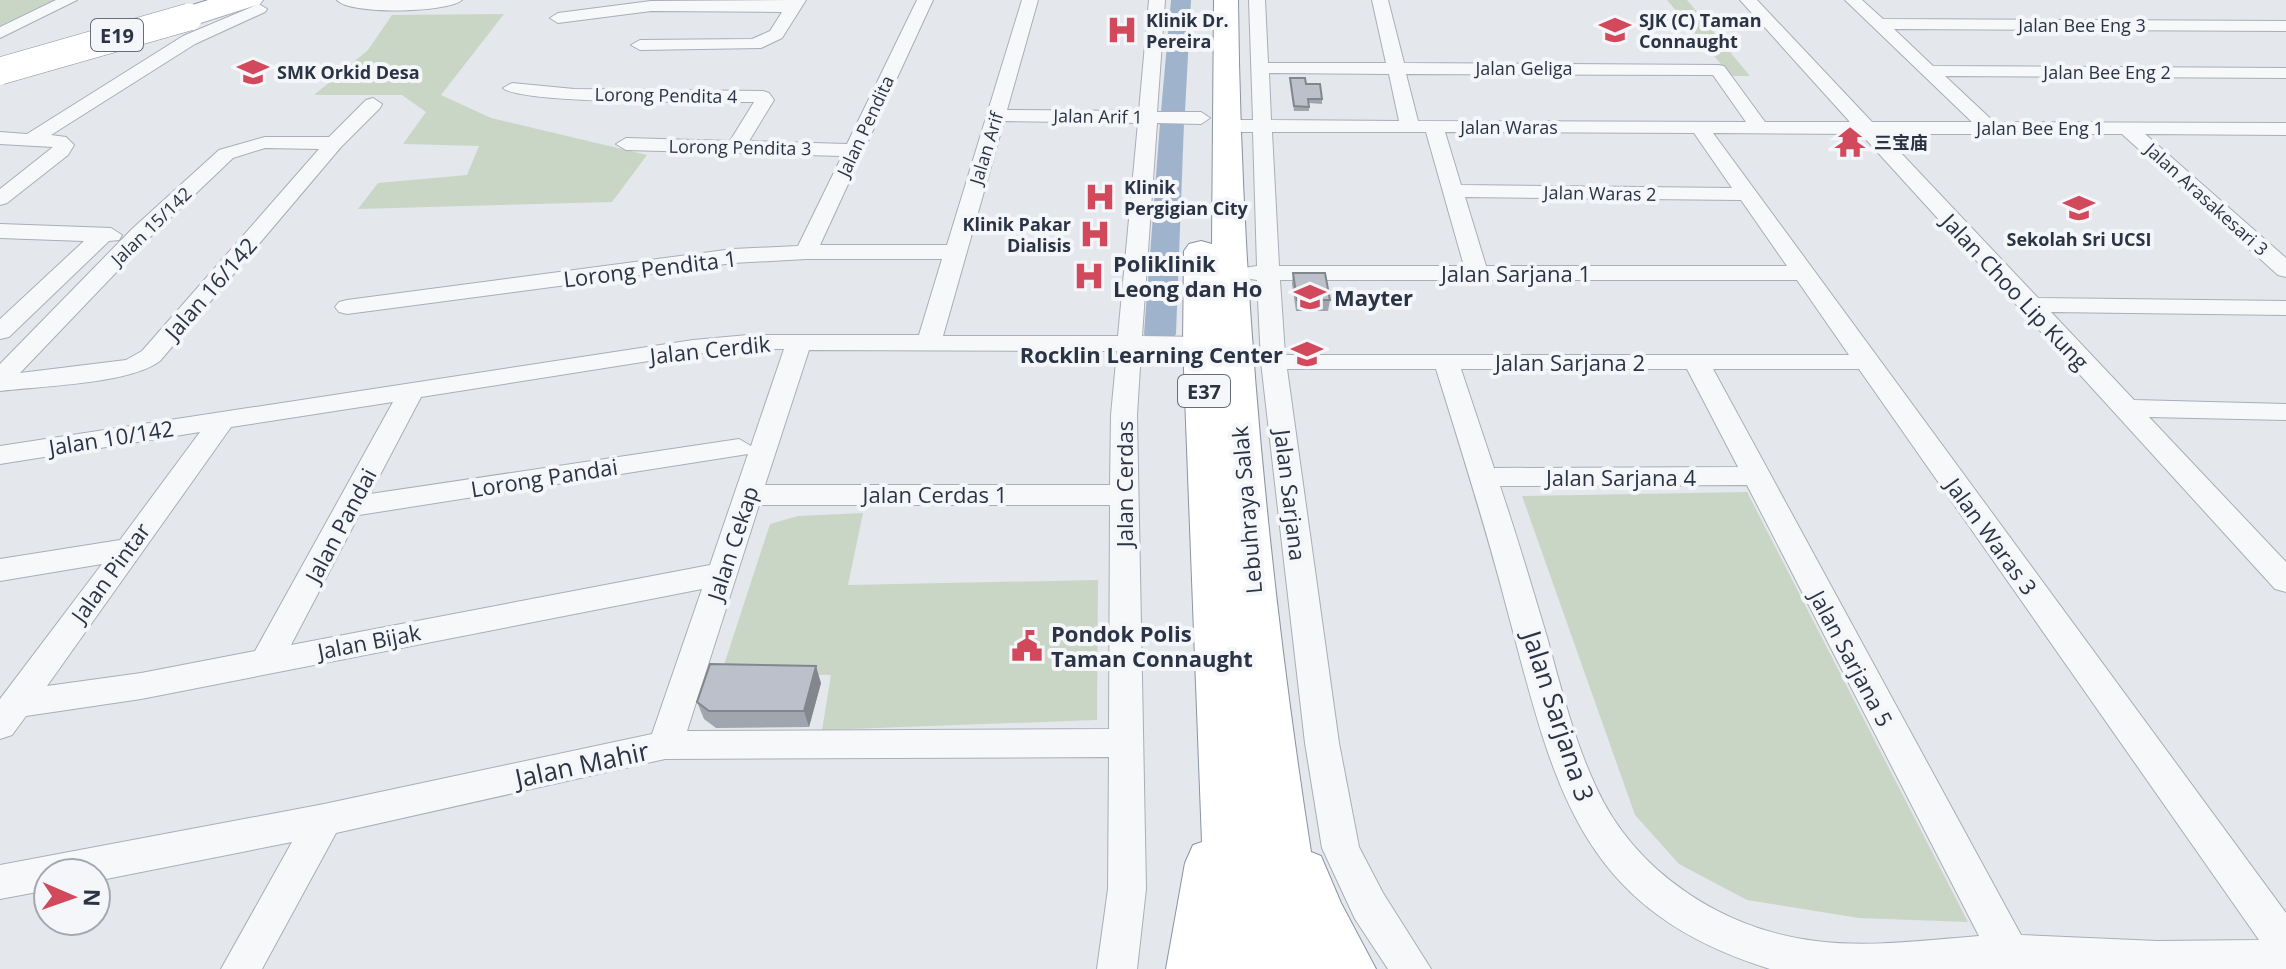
<svg xmlns="http://www.w3.org/2000/svg" width="2286" height="969" font-family="'Open Sans','Noto Sans SC',sans-serif">
<rect width="100%" height="100%" fill="#e4e7ec"/>
<!-- green -->
<path fill="#c9d6c5" d="M0,0H61L0,30Z
M1667,0H1687L1750,76H1731Z
M504,14L441,95L491,118L647,155L612,202L358,209L378,183L467,175L479,146L403,144L426,112L402,95H314L368,50L392,15Z
M1747,492L1968,922L1859,918L1747,900L1679,864L1635,815L1522,496Z
M863,513L848,585L1098,580L1097,720L822,730L831,675L721,674L770,524L798,516Z"/>
<g fill="none" stroke-linecap="round" stroke-linejoin="round">
<!-- river -->
<path fill="#9fb4cc" fill-rule="evenodd" d="M1171,0H1191L1185,111L1178,117L1184,123L1176,334L1171,341L1160,343L1149,341L1144,334L1160,123L1167,117L1161,111Z"/>
<defs>
<path id="minor" d="M56,0H77L0,38V27Z
M337,0H462C447,13 350,15 337,0Z
M790,0H806L782,38L761,48L640,50L631,45L640,40L752,39L770,31L782,12L651,11L558,23L550,18L558,13L651,1Z
M917,0H933L820,245H947L1022,0H1038L1007,110L1139,111L1149,0H1165L1157,112H1201L1210,118L1201,124L1157,123L1142,336L1201,337L1210,339L1213,344L1210,349L1201,351H1141L1137,415L1146,889L1137,969H1097L1108,889L1109,757L665,759L336,833L262,969H221L292,842L96,881V873H48V890L0,899V865L324,804L652,734L702,589L141,699L26,716L12,735L0,739V699L102,564L0,581V559L120,540L200,432L0,464V446L693,340L748,335H919L942,259H806L733,263L347,314L339,312L335,307L339,302L347,300L733,249L798,246L842,156L626,150L616,144L626,138L730,141L754,102C718,102 520,105 503,88L512,83L574,89L763,91L769,93L774,100L749,141L847,144ZM1004,121L1138,123L1118,336H943ZM748,349H784L751,446L739,439L370,494L421,397L693,354ZM809,350L1117,351L1111,415L1110,485H765ZM393,402L255,651L141,673L47,686L231,427ZM748,454L710,565L291,645L359,515ZM759,505H1110L1109,729L687,731Z
M1249,0H1265L1268,63H1386L1372,0H1388L1404,63L1718,65L1724,66L1765,122H1850L1740,0H1757L1872,122H1972L1845,0H1862L1883,19L2286,21V31L1894,29L1933,66L2286,68V78L1945,76L1994,122L2286,123V135L2145,134L2286,258V277L2278,275L2122,134H1883L2038,298L2286,301V315L2051,312L2134,400L2286,404V420L2149,417L2286,562V592L2275,589L1861,134L1713,133L2286,913V969H1770C1576,909 1554,783 1507,609C1486,528 1461,449 1436,369H1287L1339,743L1359,847L1383,893L1431,969H1388L1355,919L1322,848L1305,743L1261,362L1257,280L1244,278L1241,273L1244,268L1257,266L1253,132H1224L1214,126L1224,120H1253ZM1269,73L1389,74L1399,121L1271,120ZM1406,74L1713,75L1746,122L1418,121ZM1272,132H1426L1464,266H1279ZM1445,132L1694,133L1732,188L1461,185ZM1465,197L1741,200L1787,266H1486ZM1280,280H1797L1849,355H1285ZM1461,369H1687L1738,467L1494,468ZM1713,369H1859L2259,940L2157,941L2021,935ZM1747,485L1979,936C1925,940 1870,948 1816,941C1724,930 1635,873 1596,787C1574,740 1561,688 1547,637C1532,587 1517,536 1500,486Z
M259,4L267,9L265,12L195,44L51,135L66,137L74,145L68,155L7,203L0,205V189L53,147L0,144V132L27,134L183,36Z
M373,98L382,104L380,108L341,147L160,361C130,384 40,386 0,391V364L132,229L219,150L265,137H329L366,100ZM265,148L319,149L142,351L126,360L20,373L148,239L233,158Z
M0,224L111,228L122,235L119,240L109,241L9,337L0,339V319L84,241L0,238Z"/>
<path id="major" d="M231,0H263L260,4L163,35L155,36L144,30L147,25Z"/>
<path id="highway" d="M208,0H245L241,5L148,34L139,32L136,27L139,22Z
M1214,0H1238C1241,286 1267,569 1311,852L1321,856L1341,903L1376,969H1166L1185,863L1193,845L1202,842L1183,344L1184,251L1189,244L1201,241L1212,244Z"/>
</defs>
<!-- minor casing -->
<use href="#minor" stroke="#a9aeb7" stroke-width="2"/>
<!-- major casing -->
<use href="#major" stroke="#a3abb8" stroke-width="2"/>
<!-- highway casing -->
<use href="#highway" stroke="#8b94a3" stroke-width="2"/>
<!-- minor -->
<use href="#minor" fill="#f7f8fa" fill-rule="evenodd"/>
<!-- major -->
<use href="#major" fill="#fff" fill-rule="evenodd"/>
<!-- highway -->
<use href="#highway" fill="#fff" fill-rule="evenodd"/>
<defs>
<path id="highway-bridge" d="M0,71L189,17"/>
</defs>
<!-- highway-bridge casing -->
<use href="#highway-bridge" stroke="#8b94a3" stroke-width="28" stroke-linecap="butt"/>
<!-- highway-bridge -->
<use href="#highway-bridge" stroke="#fff" stroke-width="27"/>
</g>
<!-- wall -->
<path fill="#a1a5ae" d="M1290,78L1306,84L1322,99V104L1309,103V111H1294Z
M1293,273L1330,300L1328,311H1296L1292,284Z
M821,683L809,727L716,728L704,719L697,702Z"/>
<!-- shaded-wall -->
<path fill="#83868d" d="M816,666L821,683L809,727L804,711Z"/>
<!-- building -->
<path fill="#bbc0ca" stroke="#83868d" stroke-width="2" d="M1290,78H1305L1306,84H1320L1322,99H1308L1309,107L1294,106Z
M1293,273H1325L1330,300H1297Z
M710,664L816,666L804,711H709L697,702Z"/>
<!-- icons -->
<defs>
<symbol id="hospital-bare" viewBox="-9 -9 18 18"><path d="M-5-5h3v3.5h4V-5h3V5h-3V1.5h-4V5h-3Z" fill="#d1495b" stroke="#f4f6f9" stroke-width="2.5" paint-order="stroke"/></symbol>
<symbol id="school-bare" viewBox="-9 -9 18 18"><path d="M0-5L7-2L0 1L-7-2ZM-4 1L0 2.5L4 1V4Q0 6-4 4Z" fill="#d1495b" stroke="#f4f6f9" stroke-width="2.5" paint-order="stroke"/></symbol>
<symbol id="temple-bare" viewBox="-9 -9 18 18"><path d="M0-6L5-2H3V0L6.5 2.5H4V6H1.5V3h-3V6H-4V2.5H-6.5L-3 0V-2H-5Z" fill="#d1495b" stroke="#f4f6f9" stroke-width="2.5" paint-order="stroke"/></symbol>
<symbol id="civic-bare" viewBox="-9 -9 18 18"><path d="M-.6-6.5H3V-4.5H.6V-3L4-1V1h2V6H-6V1h2V-1L-.6-3ZM-1.2 2.5V6h2.4V2.5Z" fill="#d1495b" stroke="#f4f6f9" stroke-width="2.5" paint-order="stroke"/></symbol>
</defs>
<g fill-rule="evenodd">
<use href="#hospital-bare" x="1100" y="8" width="44" height="44"/>
<use href="#school-bare" x="1593" y="8" width="44" height="44"/>
<use href="#school-bare" x="231" y="50" width="44" height="44"/>
<use href="#temple-bare" x="1828" y="120" width="44" height="44"/>
<use href="#hospital-bare" x="1078" y="175" width="44" height="44"/>
<use href="#school-bare" x="2057" y="186" width="44" height="44"/>
<use href="#hospital-bare" x="1073" y="212" width="44" height="44"/>
<use href="#hospital-bare" x="1067" y="254" width="44" height="44"/>
<use href="#school-bare" x="1288" y="275" width="44" height="44"/>
<use href="#school-bare" x="1285" y="332" width="44" height="44"/>
<use href="#civic-bare" x="1005" y="624" width="44" height="44"/>
</g>
<g text-anchor="middle" dominant-baseline="central" stroke-width="8" stroke-linejoin="round" paint-order="stroke">
<!-- far-poi labels -->
<g font-size="18" font-weight="bold" fill="#2b3445" stroke="#f4f6f9" text-anchor="start">
<text x="1146" y="20">Klinik Dr.<tspan x="1146" dy="21">Pereira</tspan></text>
<text x="1639" y="20">SJK (C) Taman<tspan x="1639" dy="21">Connaught</tspan></text>
<text x="277" y="72">SMK Orkid Desa</text>
<text x="1874" y="142">三宝庙</text>
<text x="1124" y="187">Klinik<tspan x="1124" dy="21">Pergigian City</tspan></text>
<text x="1071" y="224" text-anchor="end">Klinik Pakar<tspan x="1071" dy="21">Dialisis</tspan></text>
<text x="2079" y="239" text-anchor="middle">Sekolah Sri UCSI</text>
</g>
<!-- far-street labels -->
<g font-size="18" fill="#2b3445" stroke="#f4f6f9">
<text x="2082" y="25">Jalan Bee Eng 3</text>
<text x="1524" y="68">Jalan Geliga</text>
<text x="2107" y="72">Jalan Bee Eng 2</text>
<text transform="translate(666 95) rotate(1)">Lorong Pendita 4</text>
<text transform="translate(1098 116) rotate(1)">Jalan Arif 1</text>
<text transform="translate(865 126) rotate(-65)">Jalan Pendita</text>
<text x="1509" y="127">Jalan Waras</text>
<text x="2040" y="128">Jalan Bee Eng 1</text>
<text transform="translate(740 147) rotate(1)">Lorong Pendita 3</text>
<text transform="translate(986 148) rotate(-73)">Jalan Arif</text>
<text transform="translate(1600 193) rotate(1)">Jalan Waras 2</text>
<text transform="translate(2207 199) rotate(42)">Jalan Arasakesari 3</text>
<text transform="translate(151 226) rotate(-44)">Jalan 15/142</text>
</g>
<!-- shield labels -->
<g fill="#f4f6f9" stroke="#676e7b" stroke-width="2">
<rect x="91" y="19" width="52" height="32" rx="6"/>
<rect x="1178" y="375" width="52" height="32" rx="6"/>
</g>
<g font-size="20" font-weight="bold" fill="#2b3445">
<text x="117" y="35">E19</text>
<text x="1204" y="391">E37</text>
</g>
<!-- poi labels -->
<g font-size="22" font-weight="bold" fill="#2b3445" stroke="#f4f6f9" text-anchor="start">
<text x="1113" y="263">Poliklinik<tspan x="1113" dy="25">Leong dan Ho</tspan></text>
<text x="1334" y="297">Mayter</text>
<text x="1283" y="354" text-anchor="end">Rocklin Learning Center</text>
<text x="1051" y="633">Pondok Polis<tspan x="1051" dy="25">Taman Connaught</tspan></text>
</g>
<!-- street labels -->
<g font-size="22" fill="#2b3445" stroke="#f4f6f9">
<text transform="translate(650 268) rotate(-7)">Lorong Pendita 1</text>
<text x="1516" y="273">Jalan Sarjana 1</text>
<text transform="translate(210 288) rotate(-49)">Jalan 16/142</text>
<text transform="translate(2016 291) rotate(47)">Jalan Choo Lip Kung</text>
<text transform="translate(710 349) rotate(-6)">Jalan Cerdik</text>
<text x="1570" y="362">Jalan Sarjana 2</text>
<text transform="translate(111 437) rotate(-9)">Jalan 10/142</text>
<text transform="translate(544 477) rotate(-9)">Lorong Pandai</text>
<text x="1621" y="477">Jalan Sarjana 4</text>
<text transform="translate(1124 484) rotate(-90)">Jalan Cerdas</text>
<text x="935" y="494">Jalan Cerdas 1</text>
<text transform="translate(1291 495) rotate(83)">Jalan Sarjana</text>
<text transform="translate(1246 510) rotate(-95)">Lebuhraya Salak</text>
<text transform="translate(340 525) rotate(-62)">Jalan Pandai</text>
<text transform="translate(1992 536) rotate(54)">Jalan Waras 3</text>
<text transform="translate(732 543) rotate(-72)">Jalan Cekap</text>
<text transform="translate(110 572) rotate(-54)">Jalan Pintar</text>
<text transform="translate(369 641) rotate(-11)">Jalan Bijak</text>
<text transform="translate(1852 658) rotate(62)">Jalan Sarjana 5</text>
</g>
<!-- near-street labels -->
<g font-size="26" fill="#2b3445" stroke="#f4f6f9">
<text transform="translate(1559 716) rotate(72)">Jalan Sarjana 3</text>
<text transform="translate(582 764) rotate(-12)">Jalan Mahir</text>
</g>
</g>
<!-- north arrow -->
<g transform="translate(72 897) rotate(92)"><circle r="38" fill="#f4f6f9" stroke="#a4a8b1" stroke-width="2"/>
<path d="M0-6L14 30L0 20L-14 30Z" fill="#d1495b"/>
<text y="-12" font-size="22" font-weight="bold" text-anchor="middle" fill="#2b3445">N</text>
</g>
</svg>
